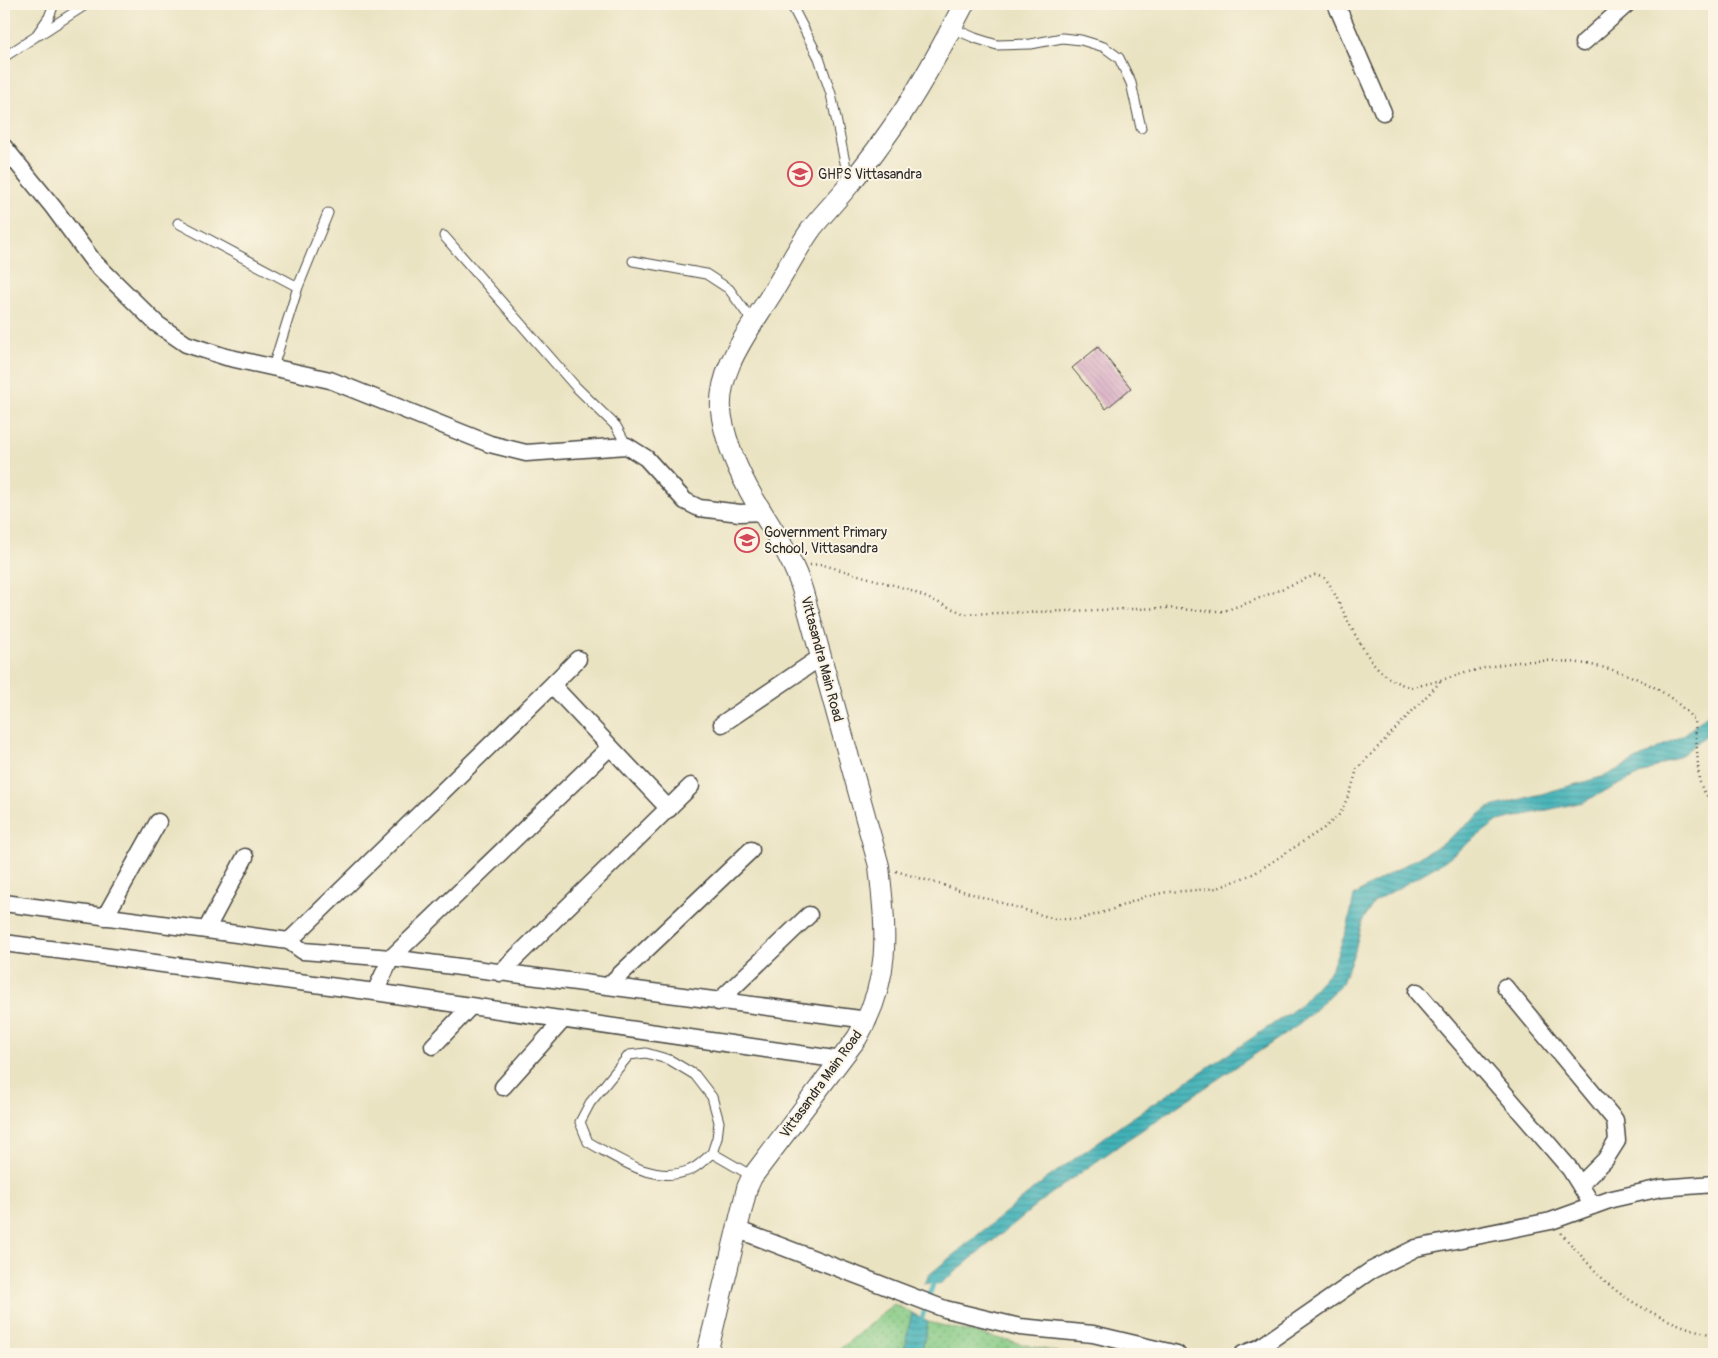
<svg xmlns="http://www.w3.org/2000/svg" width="1718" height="1358" font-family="Pangolin,sans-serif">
<defs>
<pattern id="grass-dots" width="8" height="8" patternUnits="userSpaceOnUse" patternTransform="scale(1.25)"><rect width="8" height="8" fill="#83c983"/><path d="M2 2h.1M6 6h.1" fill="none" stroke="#6ba36b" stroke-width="1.8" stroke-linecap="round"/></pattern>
<pattern id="water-rules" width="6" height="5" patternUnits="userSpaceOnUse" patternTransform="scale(1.25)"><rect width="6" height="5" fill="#41b2b8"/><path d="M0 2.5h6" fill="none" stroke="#379196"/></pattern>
<pattern id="building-back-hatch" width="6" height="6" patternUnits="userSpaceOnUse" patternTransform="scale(1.25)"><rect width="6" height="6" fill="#d8a9c4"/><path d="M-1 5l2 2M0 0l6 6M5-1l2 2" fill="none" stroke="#af8a9f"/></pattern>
</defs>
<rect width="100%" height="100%" fill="#fcf5e5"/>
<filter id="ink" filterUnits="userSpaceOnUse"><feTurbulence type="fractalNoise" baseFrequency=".02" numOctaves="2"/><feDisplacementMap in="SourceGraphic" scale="10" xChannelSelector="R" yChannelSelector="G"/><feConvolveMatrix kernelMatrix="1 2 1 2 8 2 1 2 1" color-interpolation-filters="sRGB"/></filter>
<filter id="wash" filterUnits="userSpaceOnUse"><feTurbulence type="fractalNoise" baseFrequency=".0096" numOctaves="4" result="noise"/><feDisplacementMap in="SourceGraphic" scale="20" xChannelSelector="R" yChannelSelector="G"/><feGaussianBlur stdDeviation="1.12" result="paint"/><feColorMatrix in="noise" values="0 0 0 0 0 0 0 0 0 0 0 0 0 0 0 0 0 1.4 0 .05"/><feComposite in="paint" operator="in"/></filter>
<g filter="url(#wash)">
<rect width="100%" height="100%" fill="#eae3c2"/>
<!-- grass -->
<path fill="url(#grass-dots)" stroke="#577a57" d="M894,1304L912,1313L903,1354H834Z
M928,1322L1065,1354H921Z"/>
<!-- water -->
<path fill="url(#water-rules)" stroke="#366e72" d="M1714,709V729L1683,754L1583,802L1498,821L1440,864L1374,902L1362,922L1355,951L1342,983L1300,1024L1124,1142L1048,1196L940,1284L924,1283L930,1274L1045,1180L1123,1124L1288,1014L1300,1005L1331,970L1348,926L1354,896L1375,882L1442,844L1488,808L1541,794L1605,776L1685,734Z
M912,1313L928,1322L921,1354H903Z"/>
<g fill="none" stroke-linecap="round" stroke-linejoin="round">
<!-- stream -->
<path stroke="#41b2b8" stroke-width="4.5" d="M920,1324L935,1279"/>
</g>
<g id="blocks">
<!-- building -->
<path fill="url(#building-back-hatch)" d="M1098,347L1131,388L1106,409L1072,368Z"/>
</g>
</g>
<g filter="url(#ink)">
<use href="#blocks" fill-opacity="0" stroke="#484742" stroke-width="1"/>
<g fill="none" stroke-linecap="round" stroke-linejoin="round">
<defs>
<path id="service" d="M791,4L819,58L831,94L849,182
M952,28L975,38L997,45L1031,44L1062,38L1081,40L1104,47L1119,58L1131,83L1141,128
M39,35L87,4
M4,57L35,37L49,17L54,4
M178,223L298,287L273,367
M444,236L576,387L616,426L627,446
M633,261L706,274L729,289L753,322
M298,287L328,213
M712,1153L717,1138L719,1122L712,1097L695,1075L670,1060L646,1053L629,1055L590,1103L580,1122L588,1142C619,1159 654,1185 690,1170C698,1167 705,1159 712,1153L752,1176"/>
<path id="minor" d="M1336,4L1383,112
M1583,43L1627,4
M4,147L53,207L93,261L157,324L186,344L226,357L330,380L490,444L526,453L627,446L646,458L685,501L699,508L740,513L762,512
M552,685L578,659
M722,724L821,657
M669,809L552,685L289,941L303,951L391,958L868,1020
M4,903L289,941
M105,917L158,822
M206,930L245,857
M4,943L375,992L841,1060
M500,973L691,786
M609,985L751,850
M1505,987L1615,1120L1617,1141L1605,1160L1580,1185
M375,992L391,958L610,747
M1417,992L1570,1169L1593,1206
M718,1002L809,915
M433,1046L471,1006
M503,1087L563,1020
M736,1229L945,1309L1020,1327L1093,1334L1177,1354
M1243,1354L1259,1348L1370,1271L1416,1248L1551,1221L1612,1199L1661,1188L1714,1184"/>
<path id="tertiary" d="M707,1354L747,1188L752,1177L857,1038C892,978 886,932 879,866L803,592C793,558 772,529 754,499C740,475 727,446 722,418C714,375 747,333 769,298C784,275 796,250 812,228C824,213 837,200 849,185C868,162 886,137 903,112C926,77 945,41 964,4"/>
</defs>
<!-- service casing -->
<use href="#service" stroke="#484742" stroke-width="11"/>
<!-- minor casing -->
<use href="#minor" stroke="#484742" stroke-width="19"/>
<!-- tertiary casing -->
<use href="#tertiary" stroke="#484742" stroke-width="22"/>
<!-- path -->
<path stroke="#484742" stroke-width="2.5" stroke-dasharray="1 4" stroke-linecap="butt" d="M810,565L820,564L904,588L965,614L1167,608L1203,611H1224L1250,602L1315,575L1325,578L1330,585C1345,613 1366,667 1394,681C1399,683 1407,687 1412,687C1417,687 1425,684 1430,683C1450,678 1469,671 1489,667C1556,651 1648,664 1695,721L1699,780L1703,790L1714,806
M896,871L1055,919H1080L1108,911L1147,896L1167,892L1186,891L1218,888L1255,873L1324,828L1340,814L1351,790L1357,769L1441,681
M1561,1233C1575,1249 1590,1266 1605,1281C1631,1306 1680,1328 1714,1335"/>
<!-- service -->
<use href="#service" stroke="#fff" stroke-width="9"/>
<!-- minor -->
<use href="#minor" stroke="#fff" stroke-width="16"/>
<!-- tertiary -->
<use href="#tertiary" stroke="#fff" stroke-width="20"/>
</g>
</g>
<!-- icons -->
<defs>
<symbol id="school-ring" viewBox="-11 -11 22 22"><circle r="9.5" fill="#fcf5e5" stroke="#d1495b" stroke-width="1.5"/><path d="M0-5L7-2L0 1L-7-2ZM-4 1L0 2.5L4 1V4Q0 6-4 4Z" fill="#d1495b"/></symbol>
</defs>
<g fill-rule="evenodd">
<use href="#school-ring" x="786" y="160" width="28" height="28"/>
<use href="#school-ring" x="733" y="526" width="28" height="28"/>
</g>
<g text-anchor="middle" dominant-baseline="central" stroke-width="4" stroke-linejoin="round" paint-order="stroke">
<!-- poi labels -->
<g font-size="14" fill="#2b2b2b" stroke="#fcf5e5" text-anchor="start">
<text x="818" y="174">GHPS Vittasandra</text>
<text x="764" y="532">Government Primary<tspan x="764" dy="16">School, Vittasandra</tspan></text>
</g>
<!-- street labels -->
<g font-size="14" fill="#2b2b2b" stroke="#fcf5e5">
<text transform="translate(822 659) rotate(75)">Vittasandra Main Road</text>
<text transform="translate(821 1084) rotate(-54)">Vittasandra Main Road</text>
</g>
</g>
<!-- margin -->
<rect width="1718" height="1358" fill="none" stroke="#fcf5e5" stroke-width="20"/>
</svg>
